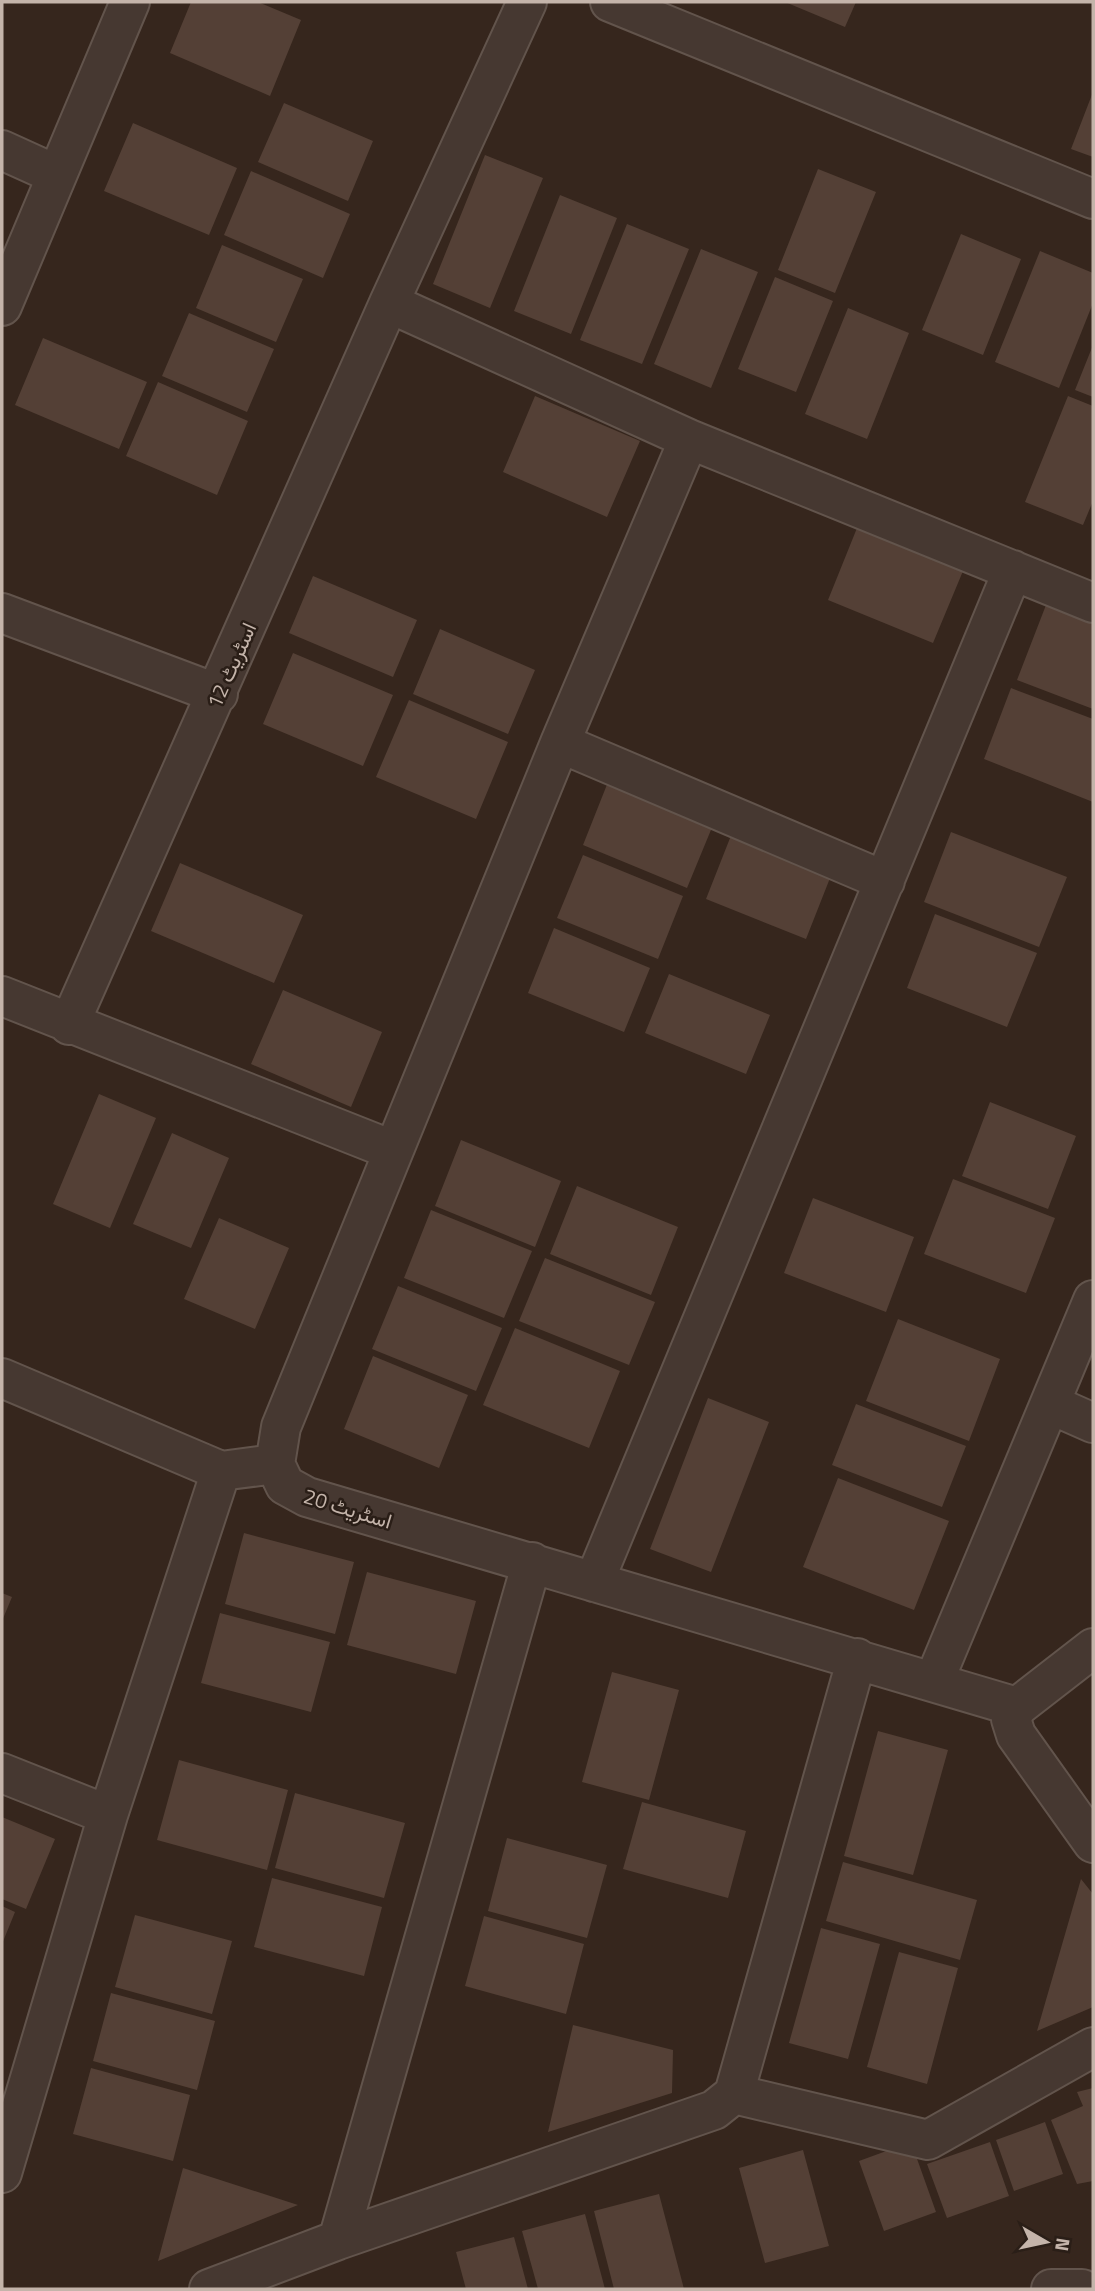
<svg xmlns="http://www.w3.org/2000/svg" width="1095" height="2291" font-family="'Titillium Web',Vazirmatn,sans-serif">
<rect width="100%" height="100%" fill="#36261d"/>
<!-- building -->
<path fill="#544036" d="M191,2H258L301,20L270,96L170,53Z
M785,2H856L845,27Z
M1093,92V157L1071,149Z
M284,103L373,141L348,201L258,162Z
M133,123L237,168L209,235L104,191Z
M485,155L543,178L490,308L433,284Z
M818,169L876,192L835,293L778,270Z
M251,171L350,214L323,278L224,235Z
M560,195L617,218L571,334L514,311Z
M627,224L689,249L642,364L580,340Z
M961,234L1021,259L983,355L922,330Z
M222,245L303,279L276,342L196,308Z
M701,249L758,272L711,388L654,364Z
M1040,251L1093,273V303L1059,388L995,362Z
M775,277L833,301L796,392L738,369Z
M848,308L909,333L867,439L805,414Z
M189,313L274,349L247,412L162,376Z
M43,338L147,382L119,449L15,405Z
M1093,345V397L1075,390Z
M158,382L248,421L217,495L126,456Z
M535,396L640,441L607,517L503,472Z
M1068,396L1093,406V501L1083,525L1025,502Z
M857,528L963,571L933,643L828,600Z
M313,576L417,620L393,677L289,633Z
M1046,605L1093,624V709L1017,680Z
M440,629L535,670L508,734L413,694Z
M293,653L393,695L363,766L263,724Z
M1011,688L1093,719V802L984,759Z
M409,700L508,742L476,819L376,777Z
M608,782L713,825L687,888L583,845Z
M951,832L1067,877L1039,947L924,902Z
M732,833L832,873L806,939L706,899Z
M583,855L683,896L658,959L557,918Z
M180,863L303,915L274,983L151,931Z
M935,914L1037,953L1007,1027L907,988Z
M554,928L650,968L624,1032L528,993Z
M669,974L770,1015L746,1074L645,1033Z
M283,990L382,1032L351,1107L251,1064Z
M99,1094L156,1118L110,1228L53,1204Z
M990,1102L1076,1136L1048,1209L962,1176Z
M172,1133L229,1158L191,1248L133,1224Z
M461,1140L561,1181L535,1247L435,1206Z
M953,1179L1055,1218L1026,1293L924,1254Z
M577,1186L678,1227L651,1295L550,1254Z
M813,1198L914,1237L886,1312L784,1273Z
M431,1210L532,1251L504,1318L404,1278Z
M219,1218L289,1248L255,1329L184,1299Z
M545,1258L655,1302L629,1365L519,1321Z
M398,1286L502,1328L476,1391L372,1349Z
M898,1319L1000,1359L969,1441L866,1401Z
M515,1328L620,1371L589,1448L483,1405Z
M373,1356L468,1395L439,1468L344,1429Z
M708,1398L769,1422L711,1572L650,1549Z
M856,1404L966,1446L942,1507L832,1465Z
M838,1478L949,1521L914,1610L803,1567Z
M244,1533L354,1562L335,1634L225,1604Z
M367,1572L476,1601L456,1674L347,1645Z
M2,1593L12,1597L2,1621Z
M220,1613L330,1642L311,1712L201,1683Z
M612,1672L679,1690L649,1800L582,1782Z
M878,1731L948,1750L913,1875L844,1856Z
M179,1760L288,1790L267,1870L157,1840Z
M295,1793L405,1823L384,1898L275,1868Z
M642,1802L746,1831L728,1898L623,1869Z
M2,1817L55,1839L26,1909L2,1899Z
M507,1838L607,1865L587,1938L488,1911Z
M843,1862L977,1900L960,1960L826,1921Z
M272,1878L382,1907L364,1976L254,1947Z
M1081,1879L1093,1894V2007L1037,2031Z
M2,1906L15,1912L2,1944Z
M135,1915L232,1941L212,2014L115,1987Z
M484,1916L584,1944L566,2014L465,1986Z
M821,1928L880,1944L848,2059L789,2043Z
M899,1952L958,1968L927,2084L867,2067Z
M111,1993L215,2021L197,2090L93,2061Z
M573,2025L673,2050L672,2093L548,2132Z
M91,2068L190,2095L173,2161L73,2134Z
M1093,2088V2181L1077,2184L1051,2120L1083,2106L1077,2092Z
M1045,2122L1063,2174L1014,2191L996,2140Z
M911,2142L936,2212L884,2231L859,2161Z
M990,2142L1009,2196L947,2218L927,2164Z
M803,2150L829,2246L765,2263L739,2168Z
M183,2168L298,2205L158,2261Z
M659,2194L684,2289H614L594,2211Z
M585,2214L605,2289H538L522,2231Z
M514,2237L528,2289H466L456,2252Z"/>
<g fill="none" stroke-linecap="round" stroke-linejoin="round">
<defs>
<path id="minor" d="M610,2L1093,199
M2,150L57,175
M389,303L689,439L1093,603
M2,306L130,2
M2,613L218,694
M560,743L885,881
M2,996L392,1150
M69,1025L389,303L527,2
M2,1378L221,1471L275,1464L285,1485L307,1497L1017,1707L1093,1648
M1050,1404L1093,1423
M275,1464L281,1427L560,743L689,439
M594,1582L1013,570
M934,1681L1093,1300
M1017,1707L1011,1719L1016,1735L1093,1843
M2,1773L108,1815
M734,2094L928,2140L1093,2047
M2,2173L108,1815L221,1471
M338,2240L532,1562
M209,2289L338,2240L714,2110L734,2094L857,1658
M1051,2289H1082"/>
</defs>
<!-- minor casing -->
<use href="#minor" stroke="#62544c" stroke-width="42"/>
<!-- minor -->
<use href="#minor" stroke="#463831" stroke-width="38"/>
</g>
<g text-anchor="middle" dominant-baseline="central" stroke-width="5" stroke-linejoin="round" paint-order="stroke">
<!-- street labels -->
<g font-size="21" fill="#c4b4aa" stroke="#2a1e17">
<text transform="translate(231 665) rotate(-66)">اسٹریٹ 12</text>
<text transform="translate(348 1508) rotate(17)">اسٹریٹ 20</text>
</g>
</g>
<!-- border -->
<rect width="1095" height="2291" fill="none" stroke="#c4b4aa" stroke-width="7"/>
<!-- north arrow -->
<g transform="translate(1046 2242) rotate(99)" stroke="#2a1e17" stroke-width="5" paint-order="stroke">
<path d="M0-5L12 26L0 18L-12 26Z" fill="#c4b4aa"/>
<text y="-10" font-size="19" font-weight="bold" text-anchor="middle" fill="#c4b4aa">N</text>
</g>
</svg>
